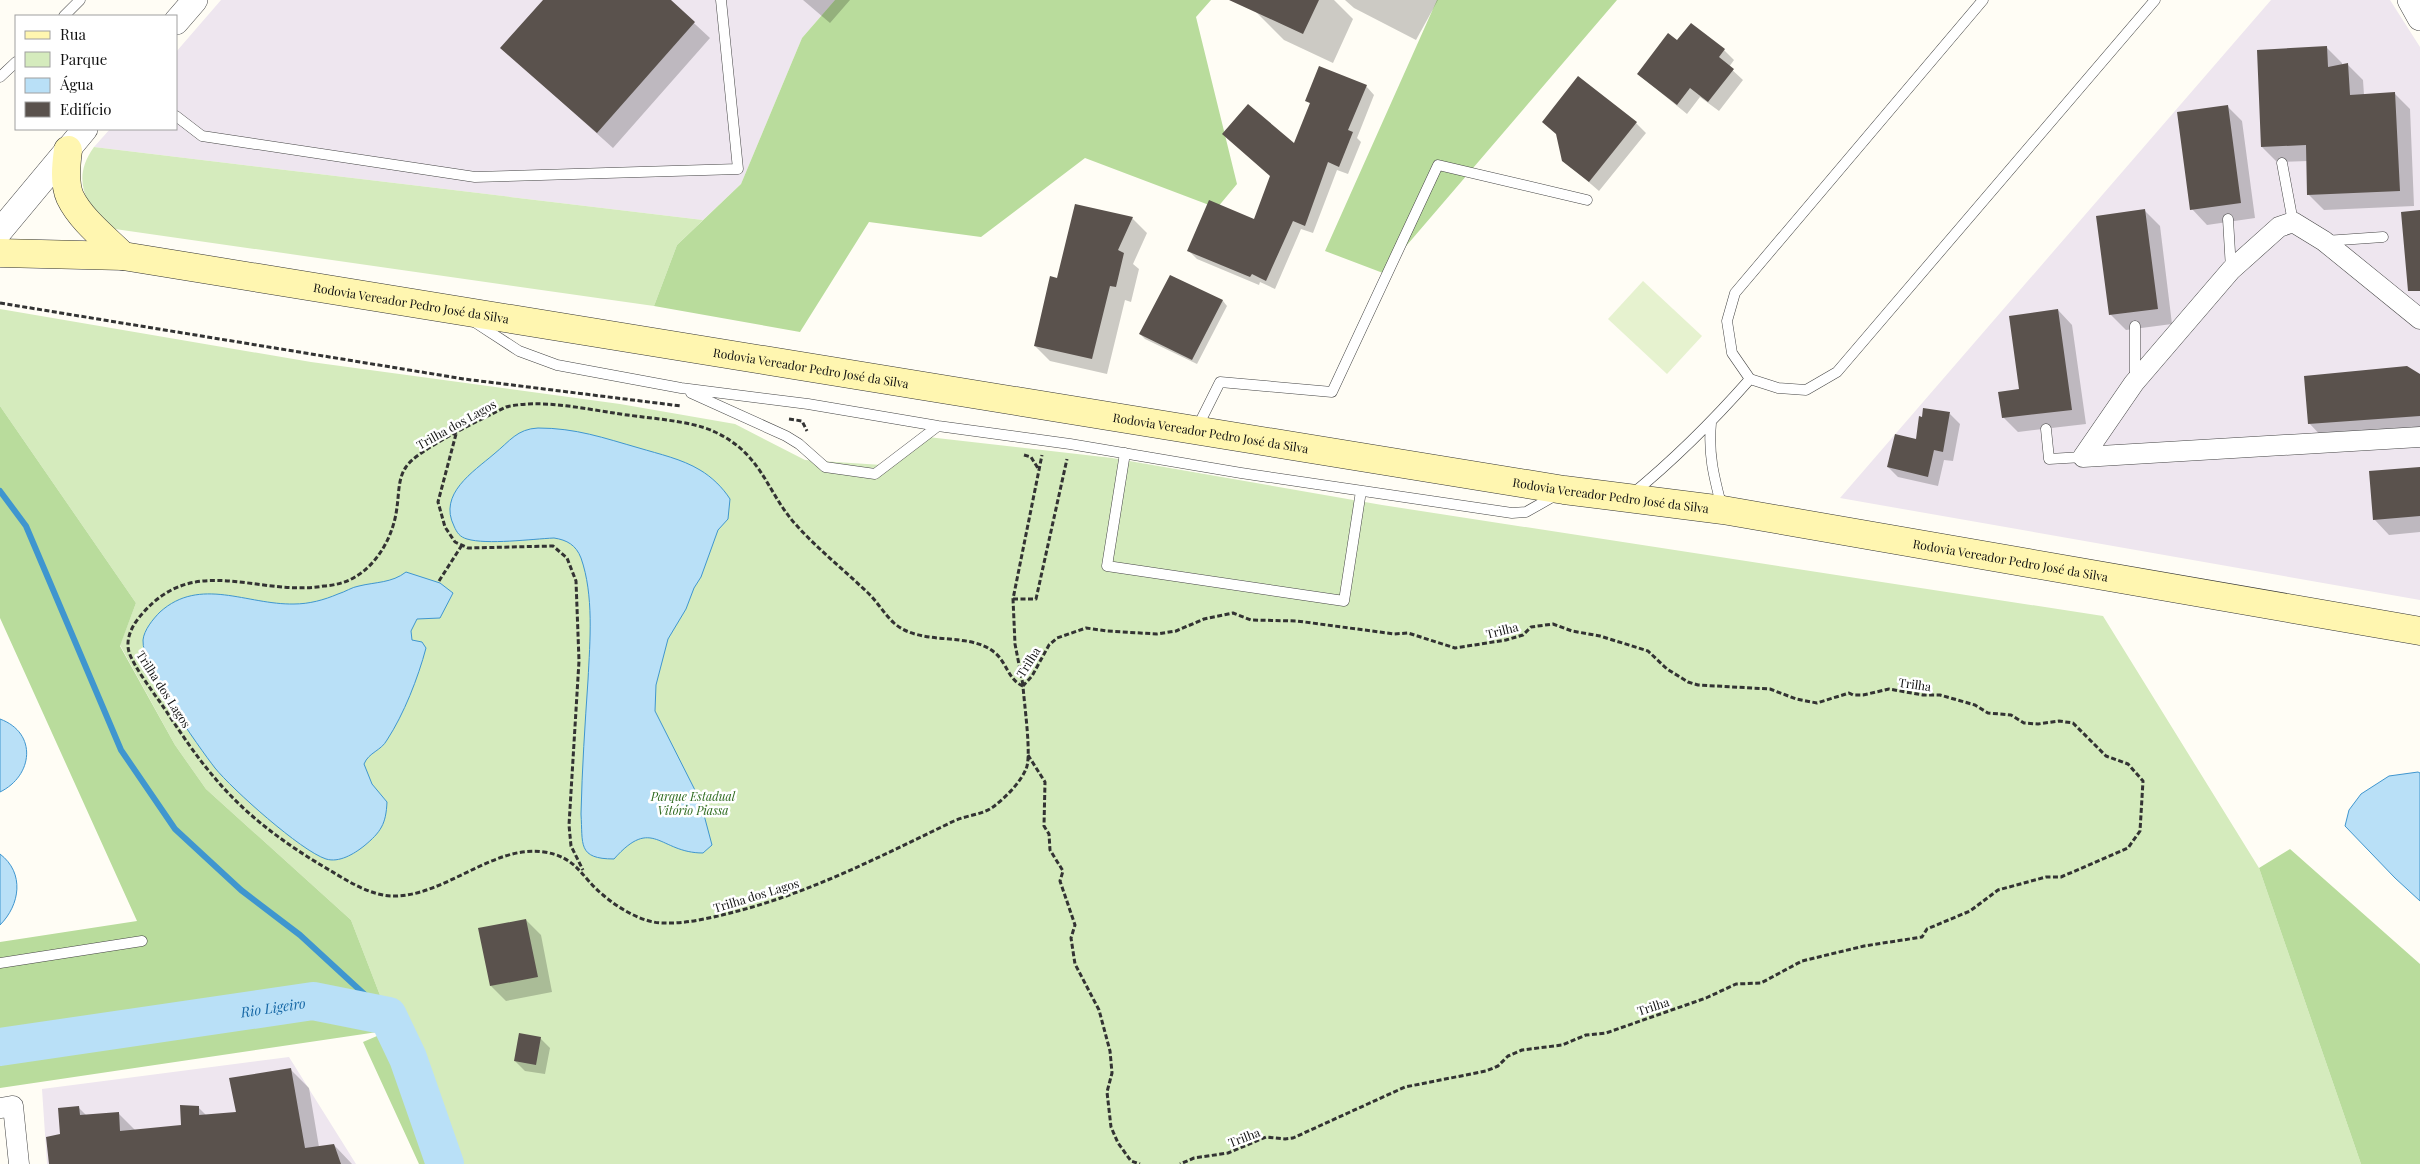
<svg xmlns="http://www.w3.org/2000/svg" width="2420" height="1164" font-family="'Playfair Display',serif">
<rect width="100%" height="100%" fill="#fffdf5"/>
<!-- industrial -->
<path fill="#eee6ef" d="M221,0H835L802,38L741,184L703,220L94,147L110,129H176V52Z
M2271,0H2390L2420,47V600L1840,498Z
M289,1057L356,1164H47L42,1089Z"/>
<!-- green -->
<path fill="#d5ebbd" d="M94,147L703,220L677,245L654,306L101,227C85,197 72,178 94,147Z
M0,309L311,362L620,404L735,424L805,460L882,465L919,436L1112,458L1382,505L2103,616L2259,868L2361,1164H445L408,1058L388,1016L351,920L206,789L175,745L120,645L136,603L0,406Z"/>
<!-- forest -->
<path fill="#b9dc9c" d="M835,0H1211L1196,17L1237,184L1217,208L1085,158L981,237L869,222L800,332L654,306L677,245L741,184L802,38Z
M1437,0H1617L1383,273L1325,251Z
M0,406L136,603L120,646L175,745L206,789L351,920L388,1016L408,1058L449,1164H419L363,1042L391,1030L0,1088V942L137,921L0,618Z
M2290,849L2420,964V1164H2361L2259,868Z"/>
<!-- pitch -->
<path fill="#e6f2cf" d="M1643,281L1702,336L1667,374L1608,319Z"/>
<!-- water -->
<path fill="#b9e0f7" stroke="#3f96cf" d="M538,428C576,428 604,438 639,448C659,454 682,459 700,470C712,477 723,488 730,499L728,519L718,530L701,577L694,588L686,609L668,639L656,685L655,711L700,800L712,845L703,853C659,853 653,815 614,859C577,859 583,844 581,814C582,769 585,724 588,680C590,641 594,595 581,558C576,545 567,540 554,538C532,539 487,545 467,539C460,537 457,533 454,526C438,494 473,472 494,454C510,441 517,429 538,428Z
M406,572L440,583L453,593L440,618L417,619L411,631L412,640L422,642L426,648C418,678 404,714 387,740C381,751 369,752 364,764L372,784L387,802C386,824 381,832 364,846C354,854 339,863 326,859C301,851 232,789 215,768C198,746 141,666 143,640C144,630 153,619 160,612C200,576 247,605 294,604C309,604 324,600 338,594C345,592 352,587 359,586C375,582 392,583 406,572Z
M0,719C38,733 33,776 0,792Z
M2418,772L2420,773V901L2395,878L2345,826L2349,810L2361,794L2389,776Z
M0,854C25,873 20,905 0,925Z"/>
<!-- shadow -->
<path fill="#0003" d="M545,0H669L710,38L613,148L502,48Z
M803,0H850L830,23Z
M1260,0H1334L1353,19L1333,63L1284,40L1255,11Z
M1345,0H1438L1416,40L1354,8Z
M1677,42L1724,50L1734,60L1729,67L1743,80L1719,111L1700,97L1687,114L1638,74Z
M2327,48L2342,63V66L2348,65L2363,80L2364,95L2395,94L2410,109L2414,206L2324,210L2308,194V161L2277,162L2262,147Z
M1366,86L1374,95L1357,138L1361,142L1348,174L1337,170L1313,233L1301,229L1275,289L1260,282L1259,285L1197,259L1188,250L1255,221L1271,176L1223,134L1294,145L1311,105L1307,100Z
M2227,106L2242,121L2255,218L2207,225L2192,209Z
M1636,123L1646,133L1599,191L1563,160Z
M2144,210L2160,226L2172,324L2126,330L2110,314Z
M1132,218L1147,233L1133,264L1139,269L1131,302L1125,300L1107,374L1050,361L1035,346L1058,279Z
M1171,276L1223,301L1227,306L1197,364L1145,339L1140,334Z
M2058,310L2072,325L2086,424L2018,432L2003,417L2020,390Z
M2420,376V432L2324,439L2309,423Z
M1950,414L1960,424L1953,461L1944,460L1938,486L1898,477L1888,467Z
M2420,468V532L2389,535L2374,519Z
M526,920L541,935L552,992L506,1001L491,986Z
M540,1038L550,1048L545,1074L525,1071L515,1061Z
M291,1070L309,1088L319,1147L334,1145L352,1164H51L61,1136L79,1108L87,1116L118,1113L136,1131L182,1126L198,1107L207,1116L237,1113Z"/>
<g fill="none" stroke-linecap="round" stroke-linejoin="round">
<!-- stream -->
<path stroke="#3f96cf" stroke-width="6" d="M0,491L26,526L121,750L175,829L241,890L300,935L388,1016"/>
<!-- river -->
<path stroke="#b9e0f7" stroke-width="38" id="s1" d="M0,1047L313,1001L388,1016L408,1058L445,1164"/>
</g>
<!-- building -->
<path fill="#5a524d" d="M543,0H671L695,22L597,133L500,48Z
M1229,0H1319L1303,34Z
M1691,23L1725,49L1719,57L1734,69L1708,102L1690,88L1677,105L1637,74L1668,33L1677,40Z
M2327,46L2328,67L2348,63L2350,95L2395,92L2400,191L2307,195L2306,145L2261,147L2257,50Z
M1319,66L1367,85L1348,130L1353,132L1339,167L1328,162L1305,226L1293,221L1266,281L1252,274L1250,277L1187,251L1209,200L1254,219L1270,176L1222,134L1248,104L1294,143L1310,103L1305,101Z
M1578,76L1637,122L1589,182L1562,161L1556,134L1542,122Z
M2228,105L2241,203L2190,210L2177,112Z
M1075,204L1133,217L1118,250L1124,253L1116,287L1110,286L1092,359L1034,346L1050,276L1057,278Z
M2145,209L2158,309L2109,315L2096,216Z
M2420,210V291H2408L2401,212Z
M1170,275L1223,300L1192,360L1139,334Z
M2058,309L2072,410L2002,418L1998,392L2019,389L2009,316Z
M2407,366L2420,374V416L2308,424L2304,376Z
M1923,408L1950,412L1943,452L1934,450L1928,477L1887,467L1895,434L1916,439L1919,416L1922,417Z
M2420,467V516L2373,520L2369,471Z
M526,919L538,977L490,986L478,928Z
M519,1033L541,1037L536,1065L514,1061Z
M291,1068L305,1148L334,1144L341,1164H49L46,1137L60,1134L58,1108L79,1106L80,1115L119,1112L120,1131L181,1125L180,1105L199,1106V1115L236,1112L229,1078Z"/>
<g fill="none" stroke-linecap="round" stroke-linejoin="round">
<defs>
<path id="service" d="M1983,0L1735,293L1727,321L1732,353L1750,379L1778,388L1806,390L1837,372L2155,0
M64,16L80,0
M0,77L16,62
M176,116L202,136L475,177L738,169L721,0
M2282,163L2293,222
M2228,219L2231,269
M2325,241L2383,237
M473,321L519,351L557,365L681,388L808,404L938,426L1070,444L1241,473L1512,513L1526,512L1556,495
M2135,380V326
M691,393L786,436L799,444L825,467L875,474L938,426
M1711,423C1708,455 1714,477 1722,508
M2046,429L2049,459L2083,457
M1196,430L1220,382L1332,392L1438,165L1587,200
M1125,453L1107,566L1344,601L1361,491
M1631,495C1675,459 1713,421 1750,379
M0,963L142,941"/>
<path id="minor" d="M2420,319L2324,241L2293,222L2279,227L2231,270L2134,383L2083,457L2420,437
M0,1108L13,1106L19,1164"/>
<path id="tertiary" d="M2410,0L2420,18
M176,22L195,0
M0,231L85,129"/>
<g id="secondary">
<path d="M68,150C66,165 64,183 70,197C81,220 106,239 123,256"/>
<path id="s2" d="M0,253L123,256L1564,490L1723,510L2420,631"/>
</g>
</defs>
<!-- service casing -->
<use href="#service" stroke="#444" stroke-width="11"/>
<!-- minor casing -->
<use href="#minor" stroke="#444" stroke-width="21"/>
<!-- tertiary casing -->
<use href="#tertiary" stroke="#444" stroke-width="26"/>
<!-- secondary casing -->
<use href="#secondary" stroke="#333" stroke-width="29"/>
<!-- path -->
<path stroke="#333" stroke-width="3" stroke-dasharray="5 2.5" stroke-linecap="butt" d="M0,303L464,379L681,406
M789,419L802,421L807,431
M456,434L438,502L445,527L455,542L468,548L553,546L567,558L576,581L579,661L569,825L571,846L583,870
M1024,455L1031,457L1039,470
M439,581L462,545
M1013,599H1036L1067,459
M1023,685L1015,644L1013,599L1042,455
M1023,686C1008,680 1007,662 994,652C968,631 921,647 894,623C884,614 877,601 867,592C844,570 819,550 798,527C766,493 764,455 715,432C691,420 642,418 614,413C580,408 540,399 506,407C484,418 416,450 406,467C398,478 399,494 397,507C394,534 379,563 355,577C345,583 335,585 324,586C257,597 195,552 142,614C133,624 125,638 129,652C133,665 152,691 160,702C177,727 194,754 214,777C246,816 288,846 331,871C349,882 372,896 393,896C444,897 494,844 544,852C577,857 581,877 603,895C618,908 643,923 663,923C688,924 714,917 738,911C814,891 883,855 954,821C967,815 982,815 993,807C1005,798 1020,783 1026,769C1032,757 1024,703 1023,686L1032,676L1049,645L1057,638L1086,628L1107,631L1157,634L1176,631L1204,619L1233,613L1251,620L1297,621L1394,634L1408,633L1455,648L1506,640L1523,635L1531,627L1553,624L1572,631L1600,636L1648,651L1667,669L1688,682L1698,685L1770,689L1796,699L1817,703L1849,693L1853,695H1863L1889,689L1923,695H1940L1975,705L1988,713L2011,715L2024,723L2038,724L2059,721L2073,723L2106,756L2128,764L2143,781L2140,831L2128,848L2061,877H2046L1998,890L1970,911L1927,929L1922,937L1864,946L1802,961L1761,983L1736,984L1706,998L1606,1033L1586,1035L1562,1045L1522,1050L1508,1056L1498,1066L1486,1071L1405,1087L1293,1138L1285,1139L1266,1137L1228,1153L1194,1158L1180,1164
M1028,755L1045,782L1044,826L1049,834L1050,850L1063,871L1060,881L1075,925L1071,938L1075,964L1099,1010L1110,1051L1112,1073L1107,1092L1111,1127L1118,1143L1131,1161L1140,1164"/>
<!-- service -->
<use href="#service" stroke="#fff" stroke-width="10"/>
<!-- minor -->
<use href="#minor" stroke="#fff" stroke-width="20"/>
<!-- tertiary -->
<use href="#tertiary" stroke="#fff" stroke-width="25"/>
<!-- secondary -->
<use href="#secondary" stroke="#fff6b0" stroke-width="28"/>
</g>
<g text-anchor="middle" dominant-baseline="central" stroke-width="5" stroke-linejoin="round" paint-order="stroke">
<!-- street labels -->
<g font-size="12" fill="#111" stroke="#fff">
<text stroke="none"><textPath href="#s2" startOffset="415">Rodovia Vereador Pedro José da Silva</textPath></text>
<text stroke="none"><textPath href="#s2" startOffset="820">Rodovia Vereador Pedro José da Silva</textPath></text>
<text transform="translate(456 424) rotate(-29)">Trilha dos Lagos</text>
<text stroke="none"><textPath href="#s2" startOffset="1225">Rodovia Vereador Pedro José da Silva</textPath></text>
<text stroke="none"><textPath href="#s2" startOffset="1630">Rodovia Vereador Pedro José da Silva</textPath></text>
<text stroke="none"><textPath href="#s2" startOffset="2035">Rodovia Vereador Pedro José da Silva</textPath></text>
<text transform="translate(1502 630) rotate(-14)">Trilha</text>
<text transform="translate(1028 662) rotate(-58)">Trilha</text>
<text transform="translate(1915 684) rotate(8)">Trilha</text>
<text transform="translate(164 689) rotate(57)">Trilha dos Lagos</text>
<text transform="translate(756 895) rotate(-17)">Trilha dos Lagos</text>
<text transform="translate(1653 1006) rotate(-18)">Trilha</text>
<text transform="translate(1244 1137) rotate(-21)">Trilha</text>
</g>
<!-- park labels -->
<g font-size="12" font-style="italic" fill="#2f6b1f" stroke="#fff">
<text x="693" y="796">Parque Estadual<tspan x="693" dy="14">Vitório Piassa</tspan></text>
</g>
<!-- water labels -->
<g font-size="14" font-style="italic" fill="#1768a6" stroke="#fff">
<text stroke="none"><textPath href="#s1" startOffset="276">Rio Ligeiro</textPath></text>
</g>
</g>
<!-- legend -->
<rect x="15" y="15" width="162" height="115" fill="#ffffff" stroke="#a0a0a0"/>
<rect x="25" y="31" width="25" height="8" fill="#fff6b0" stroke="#a0a0a0"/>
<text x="60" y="40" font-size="15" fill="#111111">Rua</text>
<rect x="25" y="52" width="25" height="15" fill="#d5ebbd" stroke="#a0a0a0"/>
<text x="60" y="65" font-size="15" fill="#111111">Parque</text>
<rect x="25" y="78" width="25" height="15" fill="#b9e0f7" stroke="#a0a0a0"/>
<text x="60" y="90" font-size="15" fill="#111111">Água</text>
<rect x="25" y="102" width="25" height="15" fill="#5a524d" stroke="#a0a0a0"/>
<text x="60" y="115" font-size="15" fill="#111111">Edifício</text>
</svg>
